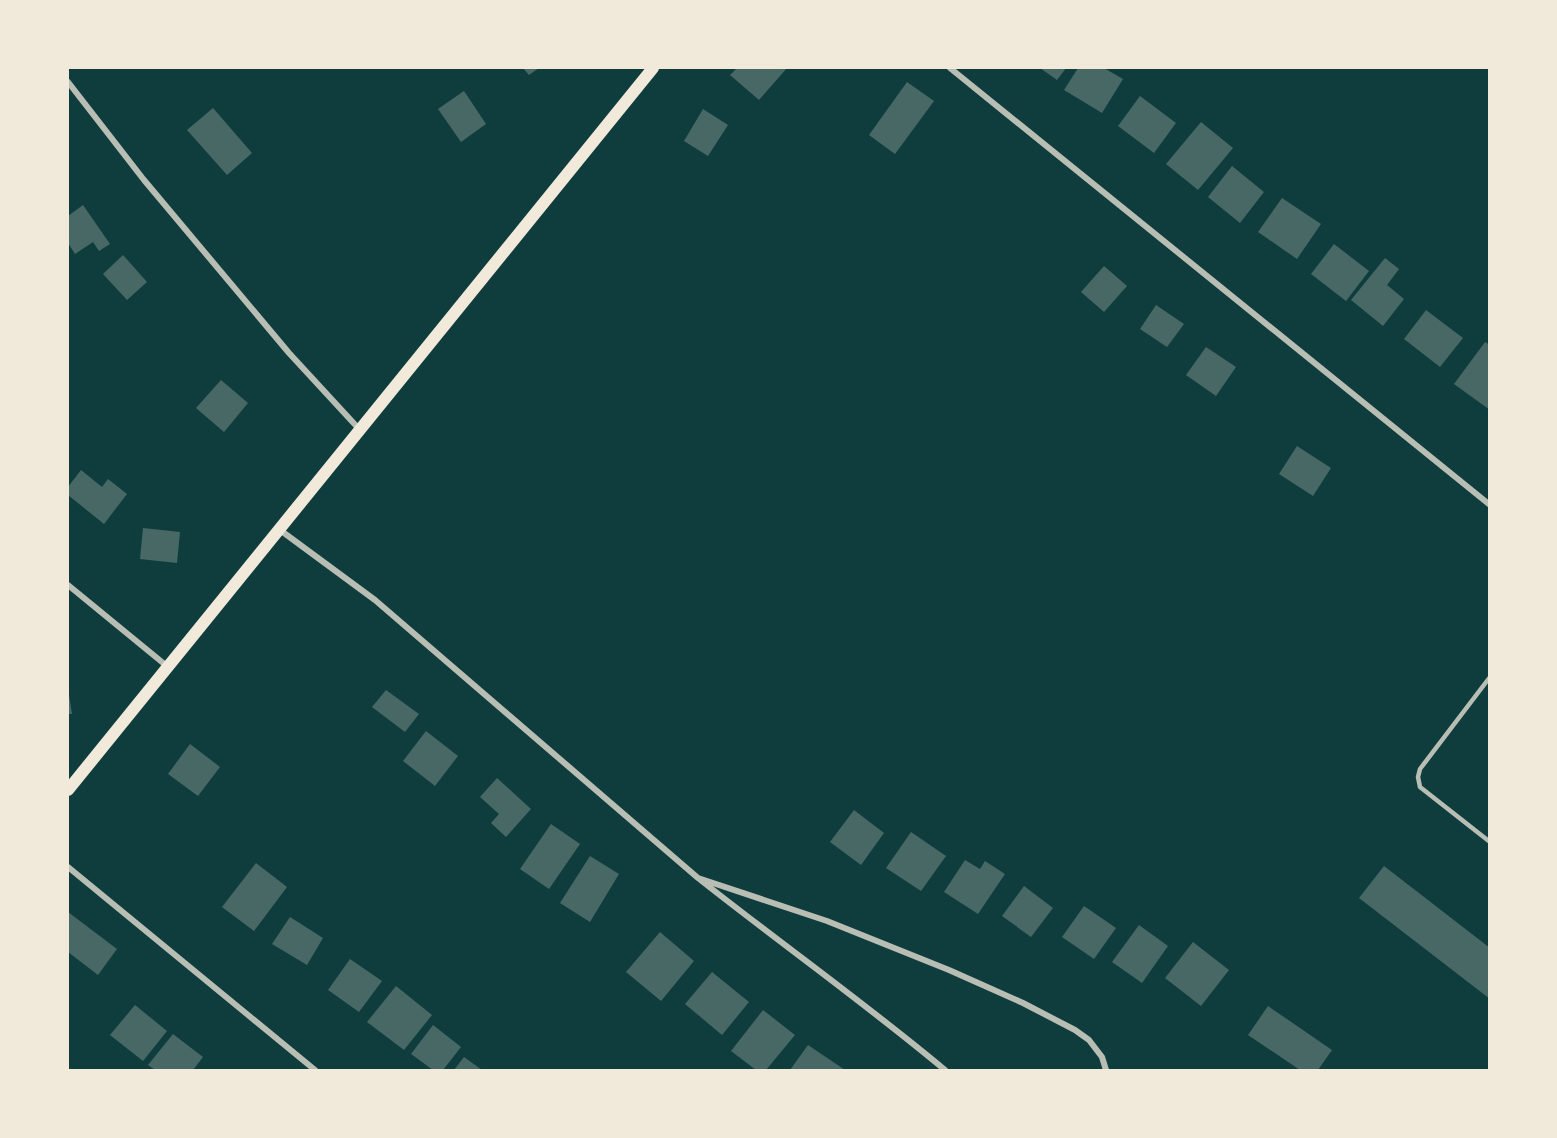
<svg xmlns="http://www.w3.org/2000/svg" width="1557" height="1138" font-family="Figtree,sans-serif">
<rect width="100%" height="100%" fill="#0f3d3e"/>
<!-- building -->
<path fill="#486865" d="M523,68H539L529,75Z
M737,68H787L759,100L730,75Z
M1040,68H1066L1057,80Z
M1078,68H1104L1123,79L1102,113L1064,90Z
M907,82L934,101L895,154L869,135Z
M464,91L486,124L461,142L438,109Z
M1140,96L1176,123L1154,153L1118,126Z
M213,108L252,153L227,175L187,130Z
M703,109L728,125L708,156L684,141Z
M1201,122L1233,148L1198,190L1166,164Z
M1232,166L1264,192L1240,223L1208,197Z
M1282,198L1321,224L1297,259L1258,232Z
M83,205L110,244L99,251L93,242L75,254L68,243V216Z
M1334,244L1369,271L1346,301L1311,274Z
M123,255L147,282L127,300L103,274Z
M1385,258L1399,269L1387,285L1404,299L1383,326L1351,300Z
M1104,266L1127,286L1104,312L1081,292Z
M1156,305L1184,324L1167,347L1140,329Z
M1426,310L1463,338L1440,367L1404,339Z
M1485,342L1490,345V410L1454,384Z
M1206,347L1236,367L1216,396L1186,375Z
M221,380L248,403L224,432L196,408Z
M1297,446L1331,468L1313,496L1279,474Z
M81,470L102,487L108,479L127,494L104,524L68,495V487Z
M143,528L180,532L177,563L140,559Z
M68,688L72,714H68Z
M386,690L419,714L405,732L372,707Z
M426,731L458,756L435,786L403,761Z
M190,744L220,767L198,796L168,774Z
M497,778L531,809L506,837L491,823L499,814L480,797Z
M854,810L884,833L861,865L830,842Z
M551,824L580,844L549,889L520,869Z
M911,832L946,856L921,891L886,868Z
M590,856L619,874L590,922L560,903Z
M965,860L980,869L985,861L1005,874L978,914L944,892Z
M256,863L287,887L254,931L222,907Z
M1384,866L1490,948V999L1359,898Z
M1024,886L1053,908L1031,937L1002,916Z
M1084,906L1116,928L1094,959L1062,937Z
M68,912L117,949L98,975L68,952Z
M290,917L323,938L307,965L272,944Z
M1139,925L1168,946L1142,983L1112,962Z
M660,932L694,961L661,1001L626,972Z
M1193,942L1229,970L1201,1006L1165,978Z
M350,959L382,981L359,1012L328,990Z
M712,972L749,1002L722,1035L685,1004Z
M396,986L432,1015L404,1050L367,1022Z
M135,1005L167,1031L143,1061L110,1035Z
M1268,1006L1332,1050L1318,1070H1300L1248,1035Z
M763,1010L795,1035L766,1070H756L731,1051Z
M433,1025L461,1047L443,1070H433L411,1054Z
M173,1034L203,1057L193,1070H155L148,1065Z
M808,1045L845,1070H790Z
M464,1057L482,1070H454Z"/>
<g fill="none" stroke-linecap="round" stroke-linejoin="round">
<!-- service -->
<path stroke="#b8beb3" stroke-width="4.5" d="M1490,677L1420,769L1418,777L1420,787L1490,842"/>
<!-- minor -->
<path stroke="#b8beb3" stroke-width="6" d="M950,68L1490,505
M68,82L144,180L289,353L360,430
M280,530L375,600L698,878
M68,585L168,667
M68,867L315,1070
M945,1070C865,1003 780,943 698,878L827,921L949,970L1023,1003L1075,1030L1089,1040L1102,1057L1106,1070"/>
<!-- secondary -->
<path stroke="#f1e9da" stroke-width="12" d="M68,790L653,68"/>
</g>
<!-- border -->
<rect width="1557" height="1138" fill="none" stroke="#f1e9da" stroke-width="138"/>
</svg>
